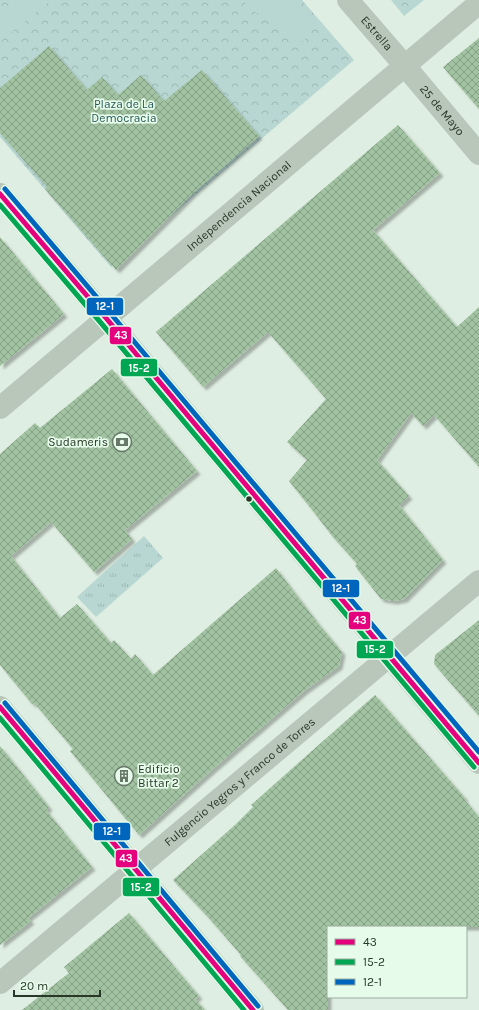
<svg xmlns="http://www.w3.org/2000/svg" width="479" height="1010" font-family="Karla,sans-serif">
<defs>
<pattern id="grass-tufts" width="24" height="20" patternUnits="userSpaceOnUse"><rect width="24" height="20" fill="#b8d7d2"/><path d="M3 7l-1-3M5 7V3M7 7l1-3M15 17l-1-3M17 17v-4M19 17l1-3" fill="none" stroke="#9eb9b4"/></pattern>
<pattern id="park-crowns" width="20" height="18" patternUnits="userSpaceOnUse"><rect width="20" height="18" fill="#b8d7d2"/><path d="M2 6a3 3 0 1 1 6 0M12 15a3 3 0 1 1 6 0" fill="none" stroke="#9eb9b4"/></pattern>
<pattern id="building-cross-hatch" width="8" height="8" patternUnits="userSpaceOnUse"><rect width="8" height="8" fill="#a2c3a1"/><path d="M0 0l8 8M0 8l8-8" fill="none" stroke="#849f83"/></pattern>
<filter id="shadow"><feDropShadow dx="3.5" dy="3.5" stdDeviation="1" flood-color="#0004"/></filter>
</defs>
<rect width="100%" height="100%" fill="#dfeee2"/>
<!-- grass -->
<path fill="url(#grass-tufts)" d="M144,536L163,558L96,617L77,597Z"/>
<!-- park -->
<path fill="url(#park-crowns)" d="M0,0H302L354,60L111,267L0,137Z
M391,0H424L404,16Z"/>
<!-- garden -->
<path fill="#b8d7d2" d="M4,0H51L0,42V23L16,9Z
M244,0H290L311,25L304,42L247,7Z"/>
<!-- building -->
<path fill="url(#building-cross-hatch)" filter="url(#shadow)" d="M479,38V109L443,67Z
M49,46L87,90L102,77L118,95L141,75L164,101L202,70L259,136L193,193L116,270L45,189L47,187L0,133V88Z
M398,125L440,173L373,230L457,327L479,307V467L434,415L423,426L411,413L377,460L409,496L399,505L443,560L404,599L394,601L381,599L355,566L357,564L333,537L309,506L289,481L307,460L287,442L326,399L268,332L203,387L156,332Z
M0,237L64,314L0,366Z
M112,369L197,471L125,530L132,539L94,572L51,522L11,556L60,618L77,604L111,643L114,640L131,659L135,654L153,675L276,568L317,622L342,652L339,666L305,690L215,767L139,835L70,751L73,749L34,703L32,704L0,665V454L35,423L40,428Z
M479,620V716L434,664L435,655Z
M375,695L465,798L464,799L479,817V927H328V1010H288L240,956L241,955L207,916L173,880L236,824L253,807L251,805Z
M0,746L49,807L46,810L92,867L28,918L31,921L0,945Z
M129,913L199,996L195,999L205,1010H22L69,973L64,967Z"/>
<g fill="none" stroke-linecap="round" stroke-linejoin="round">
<!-- minor -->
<g stroke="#b8c7ba" stroke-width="22">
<path id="s1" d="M348,0L405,66L479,154"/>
<path id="s2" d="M0,408L479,3"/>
<path id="s3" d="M0,983L479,581"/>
</g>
<!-- tertiary -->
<path stroke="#b8c7ba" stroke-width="22" d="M0,194L106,318L479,763
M0,707L253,1010"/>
<defs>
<path id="bus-1" d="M0,194L106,318L479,763
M0,707L253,1010"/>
<path id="bus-2" d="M0,205L101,323L474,767
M0,718L244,1010"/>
<path id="bus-3" d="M5,189L111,314L479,752
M5,703L258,1006"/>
</defs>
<!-- bus-1 casing -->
<use href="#bus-1" stroke="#e6fbea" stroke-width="8"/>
<!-- bus-2 casing -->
<use href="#bus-2" stroke="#e6fbea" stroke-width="8"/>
<!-- bus-3 casing -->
<use href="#bus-3" stroke="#e6fbea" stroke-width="8"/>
<!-- bus-1 -->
<use href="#bus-1" stroke="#e5007d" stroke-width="5"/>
<!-- bus-2 -->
<use href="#bus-2" stroke="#00a651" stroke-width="5"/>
<!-- bus-3 -->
<use href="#bus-3" stroke="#0065bd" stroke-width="5"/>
</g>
<!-- icons -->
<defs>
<symbol id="bank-ring" viewBox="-11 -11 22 22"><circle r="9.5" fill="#e6fbea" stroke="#677868" stroke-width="1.5"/><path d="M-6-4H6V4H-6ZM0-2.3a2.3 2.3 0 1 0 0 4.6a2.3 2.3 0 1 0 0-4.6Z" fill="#677868"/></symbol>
<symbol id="building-ring" viewBox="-11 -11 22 22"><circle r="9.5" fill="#e6fbea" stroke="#677868" stroke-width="1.5"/><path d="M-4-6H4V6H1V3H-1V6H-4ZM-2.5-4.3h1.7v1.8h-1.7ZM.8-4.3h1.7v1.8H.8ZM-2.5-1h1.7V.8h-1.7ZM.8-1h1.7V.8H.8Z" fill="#677868"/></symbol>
</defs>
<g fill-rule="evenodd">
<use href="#bank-ring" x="111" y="431" width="22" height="22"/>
<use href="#building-ring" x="113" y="765" width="22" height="22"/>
</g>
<!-- markers -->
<circle fill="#273826" stroke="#e6fbea" stroke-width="1.5" cx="249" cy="499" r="3.5"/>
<g text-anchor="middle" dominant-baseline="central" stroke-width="3.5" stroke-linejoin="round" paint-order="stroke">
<!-- street labels -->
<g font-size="12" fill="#273826" stroke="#e6fbea">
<text stroke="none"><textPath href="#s1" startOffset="44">Estrella</textPath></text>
<text stroke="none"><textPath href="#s1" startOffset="145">25 de Mayo</textPath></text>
<text stroke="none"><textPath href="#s2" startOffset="313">Independencia Nacional</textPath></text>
<text stroke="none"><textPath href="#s3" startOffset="313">Fulgencio Yegros y Franco de Torres</textPath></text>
</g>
<!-- park labels -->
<g font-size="12" fill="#275959" stroke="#e6fbea">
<text x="124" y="104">Plaza de La<tspan x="124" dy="14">Democracia</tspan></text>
</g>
<!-- poi labels -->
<g font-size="12" fill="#273826" stroke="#e6fbea" text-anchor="end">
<text x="108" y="442">Sudameris</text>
<text x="138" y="769" text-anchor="start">Edificio<tspan x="138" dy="14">Bittar 2</tspan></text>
</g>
</g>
<g stroke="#e6fbea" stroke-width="1.5">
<rect x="86" y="297" width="38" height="19" rx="4" fill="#0065bd"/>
<rect x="109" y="326" width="23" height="19" rx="4" fill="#e5007d"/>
<rect x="120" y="358" width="38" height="19" rx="4" fill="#00a651"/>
<rect x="322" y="579" width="38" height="19" rx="4" fill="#0065bd"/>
<rect x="348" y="611" width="23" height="19" rx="4" fill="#e5007d"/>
<rect x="356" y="640" width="38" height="19" rx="4" fill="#00a651"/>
<rect x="93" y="822" width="38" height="19" rx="4" fill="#0065bd"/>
<rect x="115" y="849" width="23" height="19" rx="4" fill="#e5007d"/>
<rect x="122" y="877" width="38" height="20" rx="4" fill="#00a651"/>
</g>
<g font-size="11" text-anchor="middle" font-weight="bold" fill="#fff">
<text x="105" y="310">12-1</text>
<text x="121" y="339">43</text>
<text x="139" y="372">15-2</text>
<text x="341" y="592">12-1</text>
<text x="360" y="624">43</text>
<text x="375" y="653">15-2</text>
<text x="112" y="835">12-1</text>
<text x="126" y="862">43</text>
<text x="141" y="891">15-2</text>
</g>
<!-- legend -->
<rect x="327" y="926" width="140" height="72" fill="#e6fbea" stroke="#9aad9c"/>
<rect x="335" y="939" width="20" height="6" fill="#e5007d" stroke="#9aad9c"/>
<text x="363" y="946" font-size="12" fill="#273826">43</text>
<rect x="335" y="959" width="20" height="6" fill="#00a651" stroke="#9aad9c"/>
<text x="363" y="966" font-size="12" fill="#273826">15-2</text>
<rect x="335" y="979" width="20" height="6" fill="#0065bd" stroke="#9aad9c"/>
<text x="363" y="986" font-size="12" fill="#273826">12-1</text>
<!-- scale -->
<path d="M14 990v6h86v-6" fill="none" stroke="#273826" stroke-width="2"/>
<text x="20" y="990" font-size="12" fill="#273826" stroke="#e6fbea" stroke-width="3" paint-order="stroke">20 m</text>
</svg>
